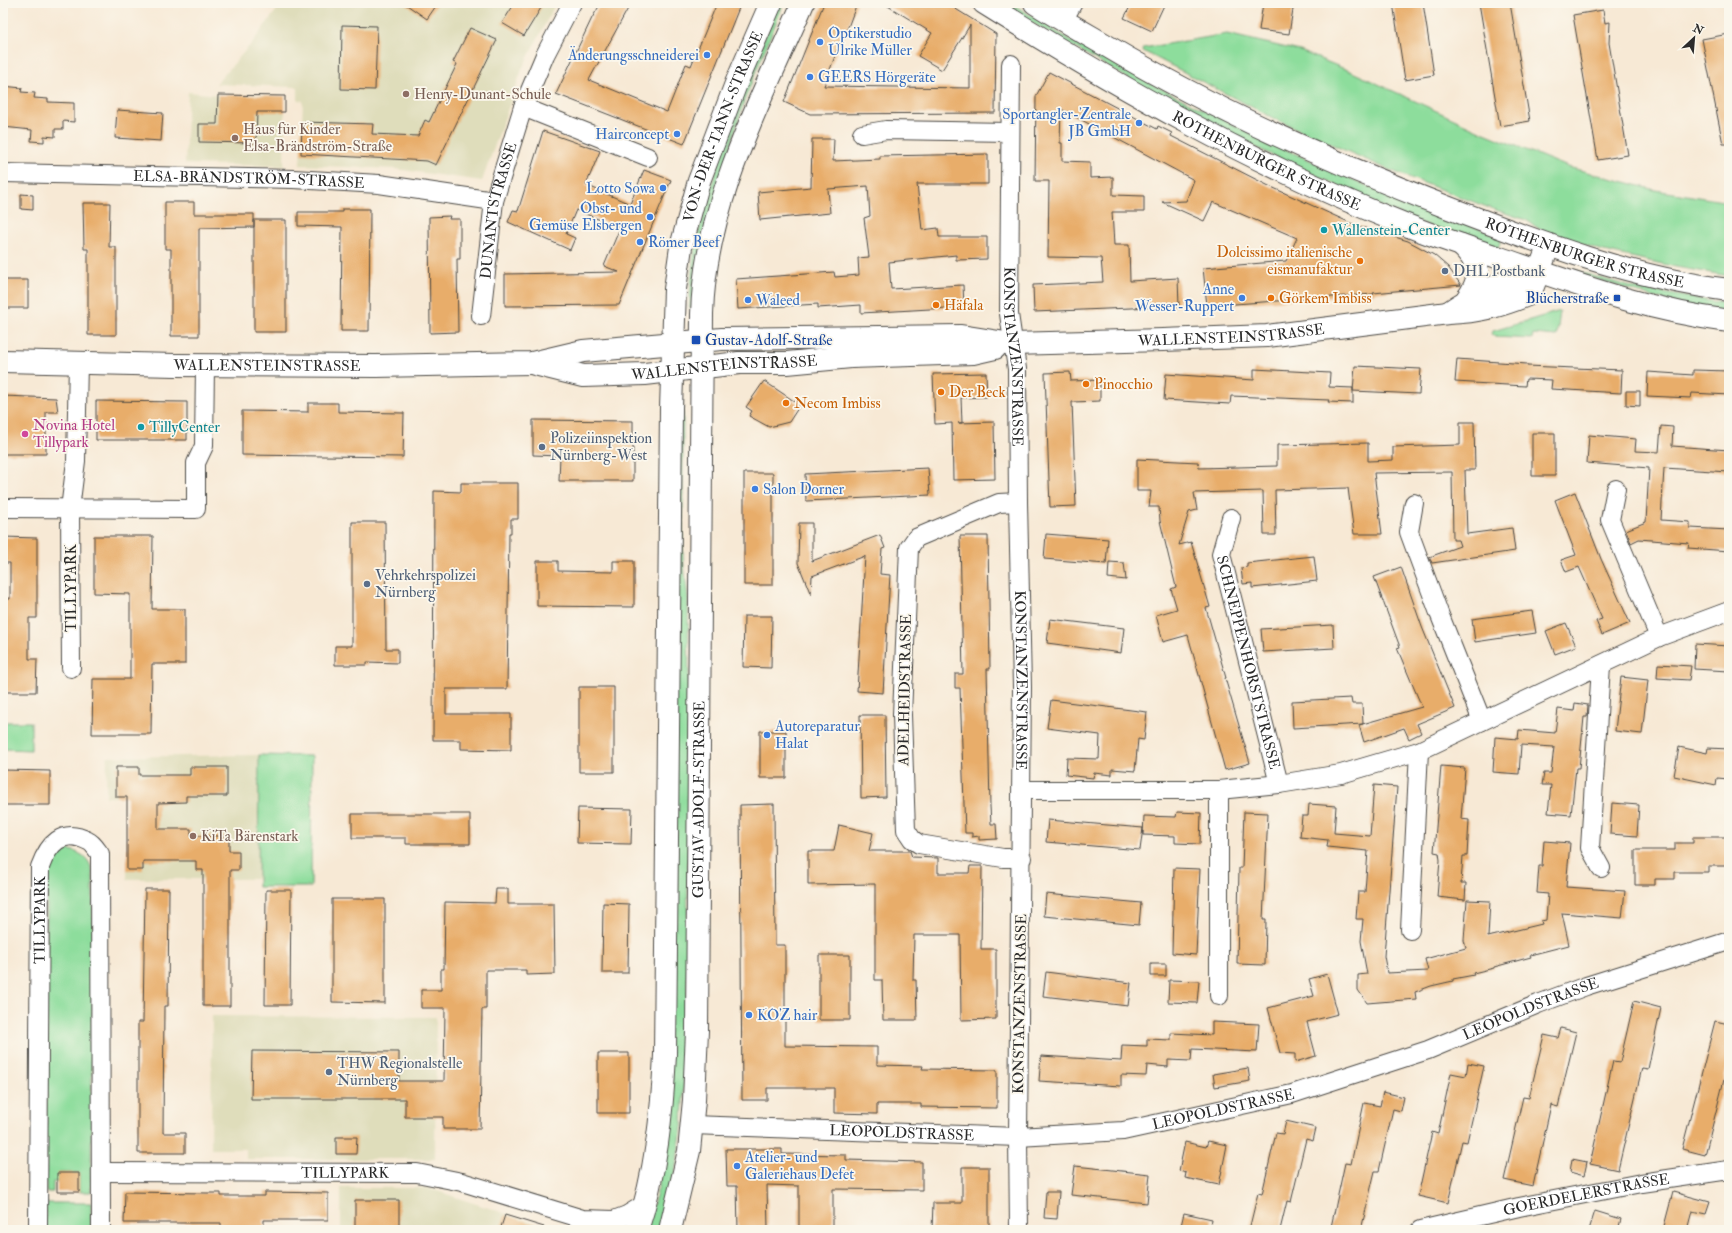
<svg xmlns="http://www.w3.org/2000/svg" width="1732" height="1233" font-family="'IM FELL Double Pica',serif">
<rect width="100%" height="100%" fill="#fbf7ec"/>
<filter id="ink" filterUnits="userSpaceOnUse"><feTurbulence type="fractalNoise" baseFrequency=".025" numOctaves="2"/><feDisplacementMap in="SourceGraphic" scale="8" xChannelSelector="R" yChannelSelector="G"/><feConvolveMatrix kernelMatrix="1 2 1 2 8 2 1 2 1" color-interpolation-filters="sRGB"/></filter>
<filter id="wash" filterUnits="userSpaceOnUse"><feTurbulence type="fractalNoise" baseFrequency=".012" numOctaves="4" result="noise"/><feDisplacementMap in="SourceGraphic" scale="16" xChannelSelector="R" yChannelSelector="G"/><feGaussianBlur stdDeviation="0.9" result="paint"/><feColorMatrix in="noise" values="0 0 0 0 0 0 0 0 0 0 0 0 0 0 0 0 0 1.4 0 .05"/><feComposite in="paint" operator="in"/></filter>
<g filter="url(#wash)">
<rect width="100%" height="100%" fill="#f7e9d5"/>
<!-- built -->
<path fill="#dfddbb" d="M282,3H556L523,67L482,181L395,169L300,165L303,101L298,100V87L216,84L252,43Z
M188,92L218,95L285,96L284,166L185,164Z
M259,755L258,879H127V797H106L107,757Z
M212,1016L436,1017L435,1159H246V1149H211Z
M341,1188H428L555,1230H341Z"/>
<!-- green -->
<path fill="#8ddd9c" stroke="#5c8464" d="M779,3H784L745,99L730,147L694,308H689L692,268L696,241L707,201L733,113Z
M998,3H1011L1075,43L1134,75L1260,138L1390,196L1502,237L1497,251L1405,217L1210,126Z
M1227,34L1300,51L1350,71L1482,132L1568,167L1655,190L1729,202V276L1676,267L1604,251L1544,232L1526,220L1487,207L1387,169L1275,119L1143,51V48Z
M1570,269L1635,288L1729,304V314L1691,309L1569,271Z
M1560,311L1557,336L1533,334L1532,339L1495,337L1491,334L1493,331Z
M683,406V557L688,598L689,691L687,1003L682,1127L675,1172L659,1230H645L659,1186L678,407Z
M3,722H31V750L3,749Z
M259,755L312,756L311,887H258Z
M70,850C85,854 91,861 93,876L91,1192H79V1173H58L57,1182H53V1192H46L47,874C51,862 55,850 70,850Z
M46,1203H91V1230H45Z"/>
<g id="blocks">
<!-- building -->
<path fill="#e8ad6a" d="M404,3H438L427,19Z
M515,3H544L524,36L502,23Z
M601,3H631L589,80L667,112L686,64L691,66L717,3H741L684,144L556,94L592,18Z
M824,3H857L844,38L842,37L824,86L970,88V25L942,70L918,56L932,33L883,3H946L996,34L995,113L810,114L784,102Z
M1132,3H1165L1152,31L1124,18Z
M1263,3H1294L1289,34L1259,30Z
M1393,3H1423L1434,75L1405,80Z
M1479,3H1510L1530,121L1500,126Z
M1603,10L1605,23L1610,22L1609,43L1628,155L1598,160L1573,15Z
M342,25L377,26L375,90L341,89Z
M470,28L497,40L436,165L427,161L301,154L302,122L373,124L372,134L418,136L425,120L429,122L457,64L453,62Z
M1729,34V144H1723L1702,39Z
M1049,72L1157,129L1158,126L1172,133L1171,136L1267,185L1355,225L1408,241L1434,255L1448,267L1461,285L1373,293L1374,294L1207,306L1203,268L1286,261L1297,238L1213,202L1204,221L1162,202L1186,201L1194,180L1061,109L1060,143H1062V161L1090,162V178L1113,177V195L1144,196V212H1112L1114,245H1129L1130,281L1178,278L1179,306L1034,312L1033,285L1103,282L1101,258L1048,257L1049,181H1035L1036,96Z
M3,86L22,88L21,92L35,93L34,98L48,99V102L74,103V122L63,121V129H55V137L44,136V142L31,141L32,130L3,127Z
M218,95L285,96V112H257L256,143L199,142V124H217Z
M117,110L163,113L161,141L115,138Z
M543,131L600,151L586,185L630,204L644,170L671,180L619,305L505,306V274L619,272L604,266L620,228L576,210L566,234L575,238L570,250L508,222L513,210L518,211Z
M812,139H834L833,161L880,159V156L988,154V184H917L922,230L938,228L939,237H987V259L956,260V255L889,262L891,289L963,285L964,307L861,313V305L818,308V304L738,309L736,279L834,272L835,277L859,275L858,258L869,257L864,218L870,216L868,186L828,189L830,213L760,220L758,192L811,187Z
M21,194L33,195V210L21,209Z
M165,202H194V214H254V227L199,228V336H171V249H165Z
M83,203H110L109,247H116V335H88V249H84Z
M342,209H370L369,331H341L342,227L298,226V212H342Z
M450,216L449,219H460V259H457L458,332L430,333L429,217Z
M254,220H286V332H254Z
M3,280H28V308H3Z
M1457,359L1527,364V366L1622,370L1621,393L1551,389L1552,380L1526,379L1525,386L1455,382Z
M1355,366L1421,369L1419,394L1353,391Z
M1254,369L1330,373L1329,387L1353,388V403L1328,402L1329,400L1231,396L1230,404L1164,400L1166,374L1254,380Z
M1693,370L1729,371V395L1692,393L1691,398L1647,396L1648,372L1693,375Z
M1070,372L1071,381L1100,380V401L1072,402L1076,506L1050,507L1045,373Z
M986,373L987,397L961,398L962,423H958L994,422L995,479L953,480L952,423L935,424L933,374Z
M764,381L800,405L789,422L769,427L749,416L752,411L746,407Z
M1626,391H1640V406L1626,405Z
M3,396L56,398L58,412H46V454H3Z
M96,401L187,402V440H96Z
M308,403H338V412L404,413L403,457L242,455V411L308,412Z
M533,420L633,421V481H559L560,456L533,455Z
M1460,422H1474L1475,470H1465L1467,534L1512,528L1515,551L1432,563L1429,557L1460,546L1458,540H1453L1452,472L1374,473L1382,534H1354L1348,488L1275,490L1276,535H1264L1263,491L1194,493L1197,510L1189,512L1179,545L1191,542L1210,607L1206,608L1226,678H1225L1250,763L1225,770L1188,635L1163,642L1156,615L1177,609L1171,589L1176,587L1160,521L1159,507H1149L1151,491H1137V459L1198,462L1199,468L1277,466V445L1368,443V461L1393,460V447L1460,445Z
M1661,426L1673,427L1672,446L1729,450V472L1664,468L1661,520L1690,522V528L1729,530V551L1688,548L1689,543L1639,539L1631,543L1626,530L1646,522L1649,468L1587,463L1589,435L1636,439L1635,451L1659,452Z
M1532,433H1555V476H1532Z
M928,468L930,495L806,501L805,474Z
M744,473H773V585H744Z
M461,483H518V519H511V533H509L507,689H446V714H511V750L461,749V740H433L434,491L461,492Z
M1575,492L1601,559L1630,623L1602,635L1596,621L1602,619L1579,567L1566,572L1561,560L1576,555L1555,500Z
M352,522H385L386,649H398V663L367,662V665H335V646H352Z
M799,523H812V561L880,535L885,548L882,549L880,574L890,575L883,693L857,691L865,556L812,576L811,595L798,563Z
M1046,534L1108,539L1106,564L1044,559Z
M94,536H153L152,609H185V664H152L151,734H92L93,679H130V594L94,593Z
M960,536H988L990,669H987L990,806L991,824H996L997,839L979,840V836L972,837V833H965L960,688H955V674H963Z
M3,537L37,538V618H29V659H37L36,692H3V599H10V563H3Z
M1314,556L1317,581L1252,588V583L1243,584L1241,568L1247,567V563Z
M537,561H558V571L613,572V561H634V607L537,606Z
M1109,562L1124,563L1126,580L1108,578Z
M1401,567L1422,627L1455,708L1417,724L1421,733L1409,739L1404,728L1364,742L1359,725L1422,707L1397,648L1400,647L1374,577Z
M1532,611L1536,633L1475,642L1472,619Z
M744,616H772L771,668L743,667Z
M1050,619L1124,628L1121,653L1047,643Z
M1566,623L1576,646L1555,654L1546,631Z
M1333,625L1334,648L1263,652L1261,629Z
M1695,644L1729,646V671L1694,669Z
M1658,664L1691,666L1689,680L1657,678Z
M1621,677L1648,680L1642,734L1615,731Z
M579,687H614V772H579Z
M1351,698L1352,704H1362L1363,724L1293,728L1292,701Z
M1051,700L1147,712L1144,740L1138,739L1135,771L1112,769V775L1094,773L1093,778L1066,775L1067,758L1099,759L1100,735L1047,728Z
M1575,703L1588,705L1587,717H1584L1579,768H1576L1571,815L1548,813L1551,785H1542L1544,773H1551L1554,747L1521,745L1519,774L1493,772L1495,737L1518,739L1519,730L1555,733L1558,709L1574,711Z
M860,715H885L886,797L861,798Z
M760,731H786V778H760Z
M1679,747L1707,753L1708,748L1729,749V779L1717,778L1716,785L1674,776Z
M1441,766L1465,768L1461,819L1469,820L1467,856H1463L1461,883H1466L1465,900L1437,897L1440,860L1439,853L1434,852Z
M116,767H139V775H190V767H227V796H186V802L158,803V829H191V836H229V851H239V870H230V1006H203V870H196V861H143V870H127V797H116Z
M3,770L50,771V805H3Z
M1374,785L1397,787L1384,956L1387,973L1428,971L1425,959L1466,948L1464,940L1467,900L1490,901L1488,937L1542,924L1541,921L1546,920L1548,894L1537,893L1539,866H1542L1544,841L1570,843L1566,887L1625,891L1622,918L1562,913L1569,945L1530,955L1531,957L1494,967V968L1473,973L1474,975L1453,979V981L1431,986L1415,992L1416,999L1367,1003L1358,990V975L1367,974L1361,941L1363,919H1356L1358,892H1365L1368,851L1327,847L1328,840L1300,837L1302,816H1308L1309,804L1336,806L1334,833L1370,836Z
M1612,803L1639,805L1637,836L1610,834Z
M774,804L775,945H785V1046L877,1047V1065L923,1066L922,1069L997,1070V1108L921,1107V1104H877V1114L834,1113V1088H767V1100H742L740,805Z
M578,808L632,809L631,844L577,843Z
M1177,812L1201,813L1200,844L1175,843V836L1143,835L1144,816L1176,817Z
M1244,812L1268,813L1263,920H1266L1265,965L1237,964L1239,868H1242Z
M352,814H470V844H406V838H352Z
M1048,820L1143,828L1140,850L1046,842Z
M839,825L873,833L869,851H910L912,857L938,858V873H969L970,866H982L981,949H996V1019L961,1020L960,935H914L913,980H916L917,1020H883L882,980H875V884L808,885V851H834Z
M1693,837H1729V866H1708V872H1675V879H1655V885H1635V850H1675V843H1693Z
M1174,868L1200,869L1196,955L1172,953Z
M145,889H169L168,1006H164L163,1133H185V1153H138V1022H143Z
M496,889H508V904H554L555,974L526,975V970H486V1009H482L480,1129H443V1117H405V1099H251L252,1051L399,1052V1081H444L445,1008H421V990H441V969H444L445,902L495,903Z
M266,890H291L290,1005H265Z
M1046,894L1141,903L1139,925L1044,916Z
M332,899H385V1003L332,1002Z
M603,903L629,904L628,973H602Z
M819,955H850V1020H819Z
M1151,964H1166V976H1151Z
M1046,972L1131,983L1128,1006L1043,996Z
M1327,974L1338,1014L1307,1022L1316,1056L1295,1062V1054L1280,1053L1268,1008L1314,996L1309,979Z
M1169,980L1199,981L1197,1003L1168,1002Z
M1634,1001L1661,1008L1648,1069L1642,1068L1618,1170L1590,1164L1613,1061L1620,1062Z
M1715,1021L1729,1024V1060L1705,1155L1682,1149Z
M1212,1022L1259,1024L1257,1052L1192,1049L1191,1061L1168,1060V1067L1147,1065L1146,1076L1121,1075V1086L1039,1081L1041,1056L1121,1061L1122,1045L1147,1046V1039L1171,1040V1033L1212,1035Z
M1561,1028L1576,1032L1558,1107L1551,1105L1533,1186L1504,1180L1523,1097L1529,1098L1544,1035L1558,1038Z
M598,1053H629V1113H598Z
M1468,1063L1484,1066L1467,1142L1462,1141L1448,1203L1418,1196L1432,1132L1438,1134L1451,1073L1466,1076Z
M1248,1068L1250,1081L1215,1087L1213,1074Z
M1383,1092L1404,1097L1401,1111L1393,1109L1379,1171H1375L1361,1230H1347L1331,1227L1345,1163L1351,1164L1364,1103L1380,1106Z
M1286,1121L1316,1128L1313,1141L1306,1139L1291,1202L1287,1201L1280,1230H1249L1258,1193L1262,1194L1276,1133L1283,1134Z
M336,1137H357L356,1154H336Z
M1208,1141L1227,1145L1219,1185L1185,1178L1186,1173L1179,1171L1185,1142L1206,1147Z
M726,1149H782V1154L846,1155V1160L922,1162V1190L833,1189V1230H799V1186L767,1185L768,1230H738L737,1186H727Z
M1572,1159L1587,1162L1584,1176L1570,1172Z
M1075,1166L1150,1174L1147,1203L1071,1195Z
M962,1167H989V1230H932L933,1203H962Z
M57,1173H79V1192H57Z
M125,1192L207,1193H221V1196H265V1192L328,1193V1220H264V1230H221V1223H124Z
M1046,1192H1059L1057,1219L1044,1218Z
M1673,1192L1710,1202L1706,1214L1692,1211L1687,1230H1663Z
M355,1200H399V1230H355Z
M1595,1211L1621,1219L1618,1230H1589Z
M1184,1213L1212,1219L1210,1230H1180Z
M505,1215L544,1227L543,1230H500Z"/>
</g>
</g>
<g filter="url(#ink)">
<use href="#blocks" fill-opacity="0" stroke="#4a4844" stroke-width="1"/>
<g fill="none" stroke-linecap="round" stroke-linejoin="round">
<defs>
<g id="street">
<path d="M1063,21L1073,3"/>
<path id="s1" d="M1011,64L1009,314L1017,369L1018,502L1022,687L1018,1137L1019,1230"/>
<path d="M523,107L648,157"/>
<path d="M862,134L886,130L1010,132"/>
<path id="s2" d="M3,173L293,179L379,184L494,201"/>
<path id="s3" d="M481,316L494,201L523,107L545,55L572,3"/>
<path d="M1616,489L1610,520L1659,637"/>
<path d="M1018,502L999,503L916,538L909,548L902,715L906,830L912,839L919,844L1003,858H1022"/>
<path d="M1414,503L1409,532L1439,613L1482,721"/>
<path d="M3,508L196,509V463L204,446L205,365"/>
<path id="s4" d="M1231,518L1221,554L1279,784"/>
<path d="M1601,665L1590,848L1601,868"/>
<path d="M71,668L70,509L76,461L78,362"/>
<path d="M1022,790H1219L1279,784L1341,774L1419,751L1659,637L1729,611"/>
<path d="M1219,790V996"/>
<path d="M1410,930L1419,751"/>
<path id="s5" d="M692,1125L1018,1137L1123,1131L1292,1094L1428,1050L1538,1004L1586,986L1729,941"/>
<path id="s6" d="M101,1172L417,1173L462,1182L583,1219L614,1220L627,1215L645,1204"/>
<path id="s7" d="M38,1230L40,867C48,845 62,827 88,841C93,843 97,850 100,854L101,1230"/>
<path id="s8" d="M1420,1230L1519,1207L1641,1183L1729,1170"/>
</g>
<g id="secondary">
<path id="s9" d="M984,3C1118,87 1257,166 1404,224C1435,237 1468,247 1500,258C1576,284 1649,311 1729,321"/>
<path id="s10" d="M1035,3C1058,18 1083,32 1107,46C1216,111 1331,162 1449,208C1540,243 1632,278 1729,290"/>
<path d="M1461,245C1480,263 1483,277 1467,299"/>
<path d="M1449,312C1476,293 1507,280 1539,272"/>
<path id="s11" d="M3,361L175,365L376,366L532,363L583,351L722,339L961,336L1012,344L1163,340L1267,336L1448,313C1479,312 1501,306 1530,294L1549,245"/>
<path id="s12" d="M535,364L583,376L645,374L739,363H787L851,357L973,353L995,348"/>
</g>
<g id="primary">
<path id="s13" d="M637,1230C656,1173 662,1115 665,1055L671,408L675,289L681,247L699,181L737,81L771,3"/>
<path id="s14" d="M670,1230L689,1151L694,1100L697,1031L702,314C705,203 760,103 803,3"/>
</g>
</defs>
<!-- street casing -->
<use href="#street" stroke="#4a4844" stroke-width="20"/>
<!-- secondary casing -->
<use href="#secondary" stroke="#4a4844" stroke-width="24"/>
<!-- primary casing -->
<use href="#primary" stroke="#4a4844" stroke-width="24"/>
<!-- street -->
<use href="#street" stroke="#fff" stroke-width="18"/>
<!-- secondary -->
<use href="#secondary" stroke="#fff" stroke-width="22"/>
<!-- primary -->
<use href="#primary" stroke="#fff" stroke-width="22"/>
</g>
</g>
<!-- markers -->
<g fill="#3f7fe0" stroke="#fbf7ec" stroke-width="1.5">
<circle cx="820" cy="42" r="4"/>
<circle cx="707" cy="55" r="4"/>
<circle cx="810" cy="77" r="4"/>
<circle cx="1139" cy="123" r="4"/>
<circle cx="677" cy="134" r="4"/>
<circle cx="663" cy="188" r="4"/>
<circle cx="650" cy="217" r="4"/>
<circle cx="640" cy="242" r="4"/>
<circle cx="1242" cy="298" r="4"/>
<circle cx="748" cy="300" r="4"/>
<circle cx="755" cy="489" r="4"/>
<circle cx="767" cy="735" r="4"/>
<circle cx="749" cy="1015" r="4"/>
<circle cx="737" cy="1166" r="4"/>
</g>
<g fill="#8d6e63" stroke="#fbf7ec" stroke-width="1.5">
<circle cx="406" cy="94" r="4"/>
<circle cx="235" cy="138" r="4"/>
<circle cx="193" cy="836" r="4"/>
</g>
<g fill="#0f9aa8" stroke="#fbf7ec" stroke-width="1.5">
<circle cx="1324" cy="230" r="4"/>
<circle cx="141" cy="427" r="4"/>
</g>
<g fill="#e8710a" stroke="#fbf7ec" stroke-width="1.5">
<circle cx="1360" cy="261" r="4"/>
<circle cx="1271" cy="298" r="4"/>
<circle cx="936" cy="305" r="4"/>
<circle cx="1086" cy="384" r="4"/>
<circle cx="941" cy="392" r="4"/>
<circle cx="786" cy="403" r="4"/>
</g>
<g fill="#5c6f8a" stroke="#fbf7ec" stroke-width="1.5">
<circle cx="1445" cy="271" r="4"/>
<circle cx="542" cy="447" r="4"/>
<circle cx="367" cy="584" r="4"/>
<circle cx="329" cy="1072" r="4"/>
</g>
<g fill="#1a4fb4" stroke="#fbf7ec" stroke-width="1.5">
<rect x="1613" y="294" width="8" height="8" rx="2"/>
<rect x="691" y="335" width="10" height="10" rx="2"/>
</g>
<circle fill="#d1479c" stroke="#fbf7ec" stroke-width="1.5" cx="25" cy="434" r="4"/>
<g text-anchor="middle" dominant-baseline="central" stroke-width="3.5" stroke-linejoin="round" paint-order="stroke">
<!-- shop labels -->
<g font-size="15" fill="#366cbe" stroke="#fbf7ec" text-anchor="start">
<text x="828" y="33">Optikerstudio<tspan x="828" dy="17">Ulrike Müller</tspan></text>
<text x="699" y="55" text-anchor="end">Änderungsschneiderei</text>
<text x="818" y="77">GEERS Hörgeräte</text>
<text x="1131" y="114" text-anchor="end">Sportangler-Zentrale<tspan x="1131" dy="17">JB GmbH</tspan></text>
<text x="669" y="134" text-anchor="end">Hairconcept</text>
<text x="655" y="188" text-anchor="end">Lotto Sowa</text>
<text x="642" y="208" text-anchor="end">Obst- und<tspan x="642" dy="17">Gemüse Elsbergen</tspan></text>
<text x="648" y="242">Römer Beef</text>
<text x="1234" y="289" text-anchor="end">Anne<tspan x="1234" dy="17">Wesser-Ruppert</tspan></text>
<text x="756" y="300">Waleed</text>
<text x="763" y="489">Salon Dorner</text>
<text x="775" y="726">Autoreparatur<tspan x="775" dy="17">Halat</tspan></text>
<text x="757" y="1015">KOZ hair</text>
<text x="745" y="1157">Atelier- und<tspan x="745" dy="17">Galeriehaus Defet</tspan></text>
</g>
<!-- education labels -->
<g font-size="15" fill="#785e54" stroke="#fbf7ec" text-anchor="start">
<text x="414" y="94">Henry-Dunant-Schule</text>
<text x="243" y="129">Haus für Kinder<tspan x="243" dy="17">Elsa-Brändström-Straße</tspan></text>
<text x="201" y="836">KiTa Bärenstark</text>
</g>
<!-- street labels -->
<g font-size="15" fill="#2b2b2b" stroke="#fbf7ec">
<text stroke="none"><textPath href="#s13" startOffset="1114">VON-DER-TANN-STRASSE</textPath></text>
<text stroke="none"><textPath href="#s9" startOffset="324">ROTHENBURGER STRASSE</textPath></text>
<text stroke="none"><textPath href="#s2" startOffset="246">ELSA-BRÄNDSTRÖM-STRASSE</textPath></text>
<text stroke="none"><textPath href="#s3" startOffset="107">DUNANTSTRASSE</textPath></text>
<text stroke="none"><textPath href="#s10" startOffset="606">ROTHENBURGER STRASSE</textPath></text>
<text stroke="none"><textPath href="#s11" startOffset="1231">WALLENSTEINSTRASSE</textPath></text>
<text stroke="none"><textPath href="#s1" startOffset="293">KONSTANZENSTRASSE</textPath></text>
<text stroke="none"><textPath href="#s11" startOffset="264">WALLENSTEINSTRASSE</textPath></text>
<text stroke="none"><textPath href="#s12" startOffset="191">WALLENSTEINSTRASSE</textPath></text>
<text transform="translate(71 588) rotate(-90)">TILLYPARK</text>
<text stroke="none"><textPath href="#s4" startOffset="149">SCHNEPPENHORSTSTRASSE</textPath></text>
<text stroke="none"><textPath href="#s1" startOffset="617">KONSTANZENSTRASSE</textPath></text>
<text transform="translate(905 690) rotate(-89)">ADELHEIDSTRASSE</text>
<text stroke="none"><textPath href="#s14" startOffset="433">GUSTAV-ADOLF-STRASSE</textPath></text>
<text stroke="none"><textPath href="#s7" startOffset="310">TILLYPARK</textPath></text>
<text transform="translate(1020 1004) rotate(-89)">KONSTANZENSTRASSE</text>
<text stroke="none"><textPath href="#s5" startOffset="858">LEOPOLDSTRASSE</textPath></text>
<text stroke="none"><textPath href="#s5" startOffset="534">LEOPOLDSTRASSE</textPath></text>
<text stroke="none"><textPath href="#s5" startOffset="210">LEOPOLDSTRASSE</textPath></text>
<text stroke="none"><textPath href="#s6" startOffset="244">TILLYPARK</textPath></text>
<text stroke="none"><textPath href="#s8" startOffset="170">GOERDELERSTRASSE</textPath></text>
</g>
<!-- culture labels -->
<g font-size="15" fill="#0d838f" stroke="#fbf7ec" text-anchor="start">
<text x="1332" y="230">Wallenstein-Center</text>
<text x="149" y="427">TillyCenter</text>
</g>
<!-- food labels -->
<g font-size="15" fill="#c56008" stroke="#fbf7ec" text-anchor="start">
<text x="1352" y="252" text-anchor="end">Dolcissimo italienische<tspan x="1352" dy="17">eismanufaktur</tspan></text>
<text x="1279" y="298">Görkem Imbiss</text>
<text x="944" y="305">Häfala</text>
<text x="1094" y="384">Pinocchio</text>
<text x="949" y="392">Der Beck</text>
<text x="794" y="403">Necom Imbiss</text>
</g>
<!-- service labels -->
<g font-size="15" fill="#4e5e75" stroke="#fbf7ec" text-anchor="start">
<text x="1453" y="271">DHL Postbank</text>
<text x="550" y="438">Polizeiinspektion<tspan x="550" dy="17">Nürnberg-West</tspan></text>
<text x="375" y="575">Vehrkehrspolizei<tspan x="375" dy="17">Nürnberg</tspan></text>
<text x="337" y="1063">THW Regionalstelle<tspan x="337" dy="17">Nürnberg</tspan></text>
</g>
<!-- transit labels -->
<g font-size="15" fill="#164399" stroke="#fbf7ec" text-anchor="end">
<text x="1609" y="298">Blücherstraße</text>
<text x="705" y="340" text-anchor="start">Gustav-Adolf-Straße</text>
</g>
<!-- hotel labels -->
<g font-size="15" fill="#b23c85" stroke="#fbf7ec" text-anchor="start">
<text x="33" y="425">Novina Hotel<tspan x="33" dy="17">Tillypark</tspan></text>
</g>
</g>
<!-- margin -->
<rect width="1732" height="1233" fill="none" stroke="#fbf7ec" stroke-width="16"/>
<!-- north arrow -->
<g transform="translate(1694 38) rotate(26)" stroke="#fbf7ec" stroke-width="3" paint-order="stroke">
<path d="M0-3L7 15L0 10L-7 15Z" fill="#2b2b2b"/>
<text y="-6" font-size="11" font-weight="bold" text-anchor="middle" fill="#2b2b2b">N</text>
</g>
</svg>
